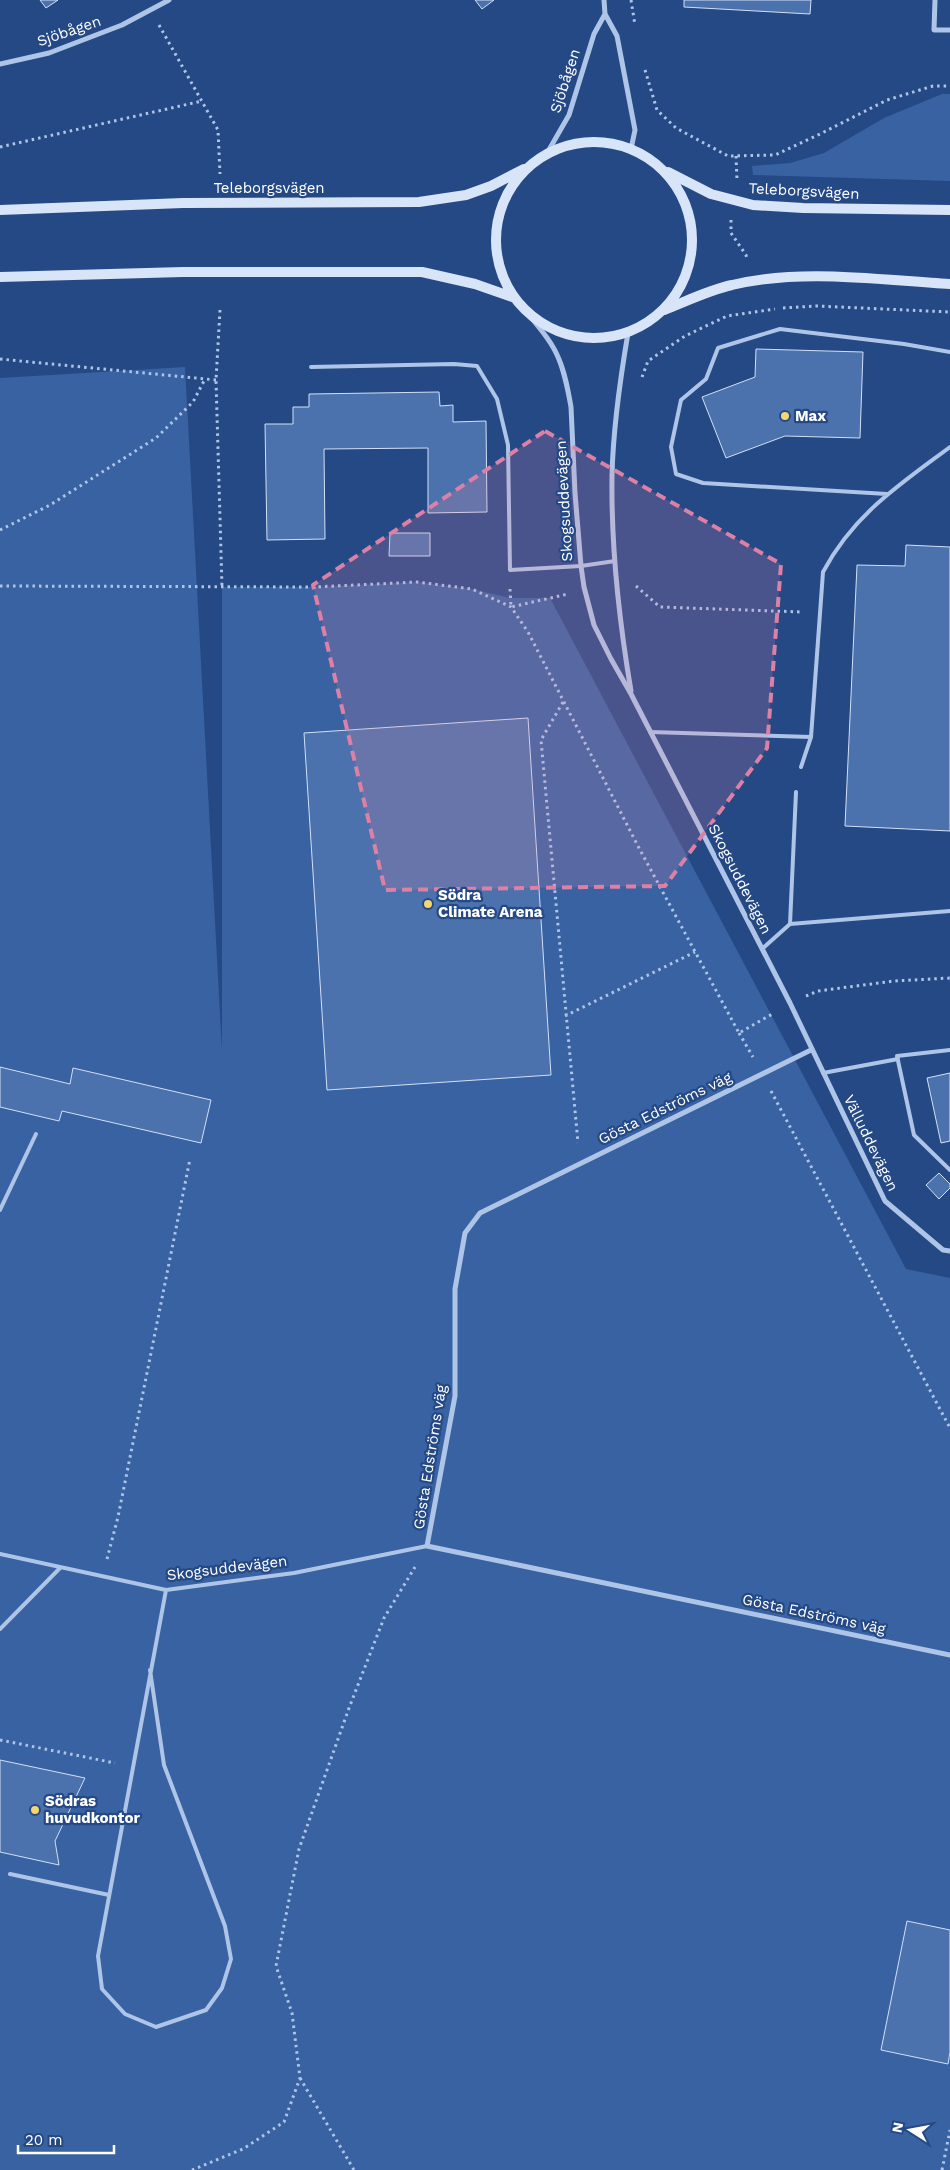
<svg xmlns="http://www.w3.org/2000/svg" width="950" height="2170" font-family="'Work Sans',sans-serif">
<rect width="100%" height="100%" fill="#244985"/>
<!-- green -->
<path fill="#3862a2" d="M942,94H950V181L753,175L752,166L790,163L824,153L884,118Z
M185,367L222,1051V587H314L417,582L472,589L510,598H550L906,1269L950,1278V2170H0V378Z"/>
<!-- building -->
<path fill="#4c72ad" stroke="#d2e0f7" d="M40,0H58L46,8Z
M475,0H494L482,9Z
M684,0H811L810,14L684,7Z
M756,349L863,352L860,438L785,436L726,458L702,397L755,377Z
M439,392L440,406L453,405V422L486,421L487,512L428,513V448L324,449L325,539L267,540L265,424H293V407H309V394Z
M390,533H430V556H389Z
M906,545L950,547V831L845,826L857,565L905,566Z
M528,718L551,1075L327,1090L304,733Z
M0,1067L70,1084L73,1068L211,1100L201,1143L62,1111L59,1121L0,1107Z
M950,1073V1141L941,1143L927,1078Z
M939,1173L950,1184V1188L939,1199L926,1185Z
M0,1760L85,1778L55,1841L59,1865L0,1852Z
M907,1921L950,1930V2052L948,2064L881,2050Z"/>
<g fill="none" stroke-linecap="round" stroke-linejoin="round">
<!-- path -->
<path stroke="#aec5e8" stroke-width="3" stroke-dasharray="2.5 4" stroke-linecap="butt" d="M631,0L635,25
M159,25L218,130L220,174
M645,70L657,110L676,128L728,156L775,155L822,133L887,100L933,86H950
M0,147L202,101
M736,156L737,180
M731,220V233L746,255L747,259
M783,308L817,306L950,312
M220,310L216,380L222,587
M0,359L216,380
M642,377L648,361L685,336L727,316L775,309
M0,530L50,505L156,438L193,402L205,379
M0,586L314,587L417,582L472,589L511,607L528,632L639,848L739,1033L774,1013
M636,586L660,607L802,612
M510,589L511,607L568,594
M563,702L541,740L578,1143
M806,996L818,991L894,981L950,978
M565,1016L695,952
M739,1033L753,1057
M771,1091L950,1428
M107,1559L118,1517L190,1159
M0,1740L115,1763
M300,2078L354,2170
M192,2170L243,2149L284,2122L300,2078L292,2013L276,1966L299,1849L349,1708L384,1618L415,1567
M942,2170L950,2130"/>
<!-- service -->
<path stroke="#aec5e8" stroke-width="4" d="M311,367L454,364L477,366L497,399L508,445L510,570L581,566L615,561
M887,494L703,483L676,474L671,447L681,400L706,379L718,348L780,329L904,344L950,352
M650,732L811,737
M801,767L811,737L823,572C854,514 899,485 950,447
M796,792L790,924L950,911
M762,949L790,924
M950,1050L897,1056L914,1135L950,1170
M823,1073L898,1059
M0,1210L36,1134
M0,1554L166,1590L294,1573L427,1546
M0,1629L60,1568
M150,1670L164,1765L225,1926L231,1959L222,1988L206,2010L156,2027L125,2014L102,1989L98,1956L166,1590
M10,1874L109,1895"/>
<!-- minor -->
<path stroke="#aec5e8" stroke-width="5" d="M604,0L605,14L617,36L635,130L631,149
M935,0L934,30H950
M0,64L49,53L122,25L169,0
M546,155L569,115L594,34L605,14
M524,309C536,324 551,340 558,357C565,373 568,390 571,407L575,493L581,566L584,587L594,625L611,659L631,694L790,1003L885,1201L943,1250L950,1251
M628,333C620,380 613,428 612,476C611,548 619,620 631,691
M811,1050L480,1213L465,1233L455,1289V1396L427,1546L950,1655"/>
<!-- secondary -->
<path stroke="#d8e4f7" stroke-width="10" d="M496 240a98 98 0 1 1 196 0a98 98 0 1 1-196 0Z
M668,172L711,194L753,205L803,208L950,210
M0,210L183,203L419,202L466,195L491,186L524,169
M0,277L183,272H422L475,284L515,298
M664,310C687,301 709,290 732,285C802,268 879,280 950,284"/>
</g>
<!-- marked area -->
<path fill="#dd80a5" fill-opacity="0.2" stroke="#dd80a5" stroke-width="4" stroke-dasharray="10 6" stroke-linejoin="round" d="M545,431L781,564L767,748L665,886L385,890L313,585Z"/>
<!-- markers -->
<g fill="#f3d571" stroke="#244985" stroke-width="2">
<circle cx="785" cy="416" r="5"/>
<circle cx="428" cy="904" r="5"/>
<circle cx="35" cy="1810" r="5"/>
</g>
<g text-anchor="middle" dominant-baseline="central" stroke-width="4.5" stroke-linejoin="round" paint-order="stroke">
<!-- street labels -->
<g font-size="15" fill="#fff" stroke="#244985">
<text transform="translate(69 31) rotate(-19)">Sjöbågen</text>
<text transform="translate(565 81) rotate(-72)">Sjöbågen</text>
<text x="269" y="188">Teleborgsvägen</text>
<text transform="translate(804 191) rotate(3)">Teleborgsvägen</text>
<text transform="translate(564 501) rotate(-93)">Skogsuddevägen</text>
<text transform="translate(740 879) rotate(63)">Skogsuddevägen</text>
<text transform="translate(665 1108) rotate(-26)">Gösta Edströms väg</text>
<text transform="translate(871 1143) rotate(64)">Välluddevägen</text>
<text transform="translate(430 1457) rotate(-81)">Gösta Edströms väg</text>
<text transform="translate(227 1568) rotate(-7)">Skogsuddevägen</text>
<text transform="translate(814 1614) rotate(12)">Gösta Edströms väg</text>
</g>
<!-- poi labels -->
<g font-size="15" font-weight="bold" fill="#fff" stroke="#244985" text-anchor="start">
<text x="795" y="416">Max</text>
<text x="438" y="895">Södra<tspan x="438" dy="17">Climate Arena</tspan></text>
<text x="45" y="1801">Södras<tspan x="45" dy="17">huvudkontor</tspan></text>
</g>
</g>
<!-- north arrow -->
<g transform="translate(910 2130) rotate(281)" stroke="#244985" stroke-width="4" paint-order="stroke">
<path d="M0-4L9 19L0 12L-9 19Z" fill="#ffffff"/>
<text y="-8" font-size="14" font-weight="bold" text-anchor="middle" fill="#ffffff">N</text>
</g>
<!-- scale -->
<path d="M18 2145v8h96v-8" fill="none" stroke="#ffffff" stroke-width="2.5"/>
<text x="25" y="2145" font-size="15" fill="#ffffff" stroke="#244985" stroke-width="4" paint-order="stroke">20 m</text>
</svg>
